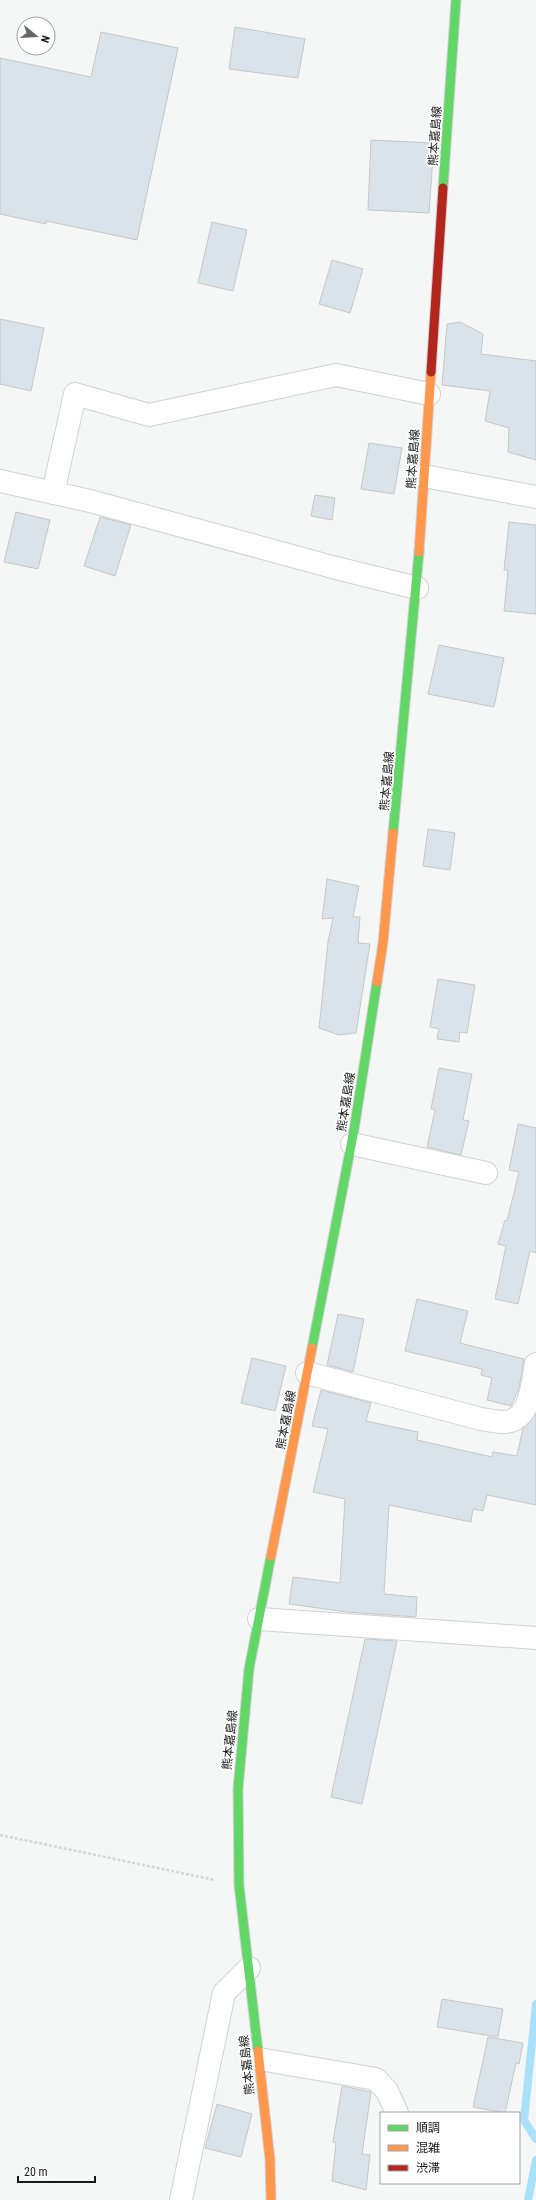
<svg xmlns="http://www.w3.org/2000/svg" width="536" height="2200" font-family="'Roboto Condensed','Noto Sans JP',sans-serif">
<rect width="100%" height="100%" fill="#f5f6f6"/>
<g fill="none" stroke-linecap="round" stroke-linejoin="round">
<!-- stream -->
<path stroke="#a9e0fa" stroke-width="8" d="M536,2004L524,2120L536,2139
M528,2200L536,2160"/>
</g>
<!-- building -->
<path fill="#dae2ea" stroke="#c7c8c8" d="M235,27L305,39L298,78L229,69Z
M101,32L178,48L137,240L46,221V224L0,214V58L91,77Z
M371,140L434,143L429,213L368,210Z
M212,222L247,230L233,291L198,283Z
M332,260L363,269L350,313L319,304Z
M0,319L44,328L31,391L0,384Z
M460,322L483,334L481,354L536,361V460L508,452L509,428L485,421L490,391L442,385L447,324Z
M369,443L402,448L394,494L361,489Z
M315,495L335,498L332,520L311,516Z
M16,512L50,520L38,569L4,562Z
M100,517L131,525L115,576L84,566Z
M509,522L536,525V614L504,611L508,570H504Z
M439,645L504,658L494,707L428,694Z
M428,829L455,833L450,870L423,866Z
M327,879L359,886L353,917H360L358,943L370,944L356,1033L339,1035L319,1028L328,942L333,918L322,919Z
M438,979L475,985L467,1033L460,1032L459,1042L437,1039L439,1029L430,1027Z
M439,1068L472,1074L463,1120L469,1121L461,1155L427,1147L435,1110L431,1109Z
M518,1124L536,1128V1253L530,1251L518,1304L495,1299L506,1246L498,1244L505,1220L507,1221L519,1172L509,1170Z
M417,1299L468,1311L460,1343L524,1359L519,1388L511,1406L487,1400L492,1378L481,1375L482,1369L405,1351Z
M338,1314L364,1319L353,1372L327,1365Z
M252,1358L286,1366L275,1411L241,1403Z
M321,1390L371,1403L366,1421L418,1432L417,1440L492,1457L493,1452L517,1456L523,1428L536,1414V1505L487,1495L483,1511L473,1509L471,1522L389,1505L384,1594L417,1597L416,1617L347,1612L289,1604L293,1577L340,1583L345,1499L313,1492L328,1429L312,1426Z
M365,1639L397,1641L362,1804L331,1797Z
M442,1999L503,2009L498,2037L437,2027Z
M488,2037L523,2043L519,2064L516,2063L505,2113L473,2107Z
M342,2086L371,2092L362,2154L370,2155L366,2190L332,2181L336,2143L333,2142Z
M217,2104L252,2114L241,2157L205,2148Z"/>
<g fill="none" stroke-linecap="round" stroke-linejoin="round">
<defs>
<path id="street" d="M424,476L536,497
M0,481L90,501L336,568L417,588
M53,493L75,394L149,415L336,375L429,394
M352,1144L486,1173
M307,1373L481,1419C488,1420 496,1422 503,1422C531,1422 532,1384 536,1364
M259,1619L536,1638
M259,2059L376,2079L387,2091L397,2113
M181,2200L224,1993L249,1968"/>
<path id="fast" d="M443,188L456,0
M393,833L419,552
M312,1348L354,1130L377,982
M258,2051L239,1885L238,1789L249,1669L271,1556"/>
<path id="slow" d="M419,552L431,372
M377,982L383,943L393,833
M271,1556L312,1348
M258,2051L270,2160L271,2200"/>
<path id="jam" d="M431,372L443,188"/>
</defs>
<!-- street casing -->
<use href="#street" stroke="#d1d2d2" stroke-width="24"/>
<!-- fast casing -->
<use href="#fast" stroke="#d2d2d2" stroke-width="11"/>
<!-- slow casing -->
<use href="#slow" stroke="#d2d2d2" stroke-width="11"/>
<!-- jam casing -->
<use href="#jam" stroke="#d2d2d2" stroke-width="11"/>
<!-- path -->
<path stroke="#d5d6d6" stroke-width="2.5" stroke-dasharray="3 2" stroke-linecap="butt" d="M0,1835L215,1880"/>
<!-- street -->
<use href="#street" stroke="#fefefe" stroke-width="22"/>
<!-- fast -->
<use href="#fast" stroke="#63d668" stroke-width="9"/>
<!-- slow -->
<use href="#slow" stroke="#ff974d" stroke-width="9"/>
<!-- jam -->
<use href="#jam" stroke="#b3261e" stroke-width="9"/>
</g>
<g text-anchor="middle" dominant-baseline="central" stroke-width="3.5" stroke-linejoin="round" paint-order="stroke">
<!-- street labels -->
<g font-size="12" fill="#19191a" stroke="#fff">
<text transform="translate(435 136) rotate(-86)">熊本嘉島線</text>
<text transform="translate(413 459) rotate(-86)">熊本嘉島線</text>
<text transform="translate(387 781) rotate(-85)">熊本嘉島線</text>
<text transform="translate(346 1102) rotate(-81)">熊本嘉島線</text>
<text transform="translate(286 1420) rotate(-79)">熊本嘉島線</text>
<text transform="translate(230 1740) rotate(-84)">熊本嘉島線</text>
<text transform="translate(247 2065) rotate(-96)">熊本嘉島線</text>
</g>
</g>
<!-- legend -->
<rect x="380" y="2112" width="140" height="72" fill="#ffffff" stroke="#a3a3a3"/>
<rect x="388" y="2125" width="20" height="6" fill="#63d668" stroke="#a3a3a3"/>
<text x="416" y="2132" font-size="12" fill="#19191a">順調</text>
<rect x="388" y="2145" width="20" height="6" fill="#ff974d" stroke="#a3a3a3"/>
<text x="416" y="2152" font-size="12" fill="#19191a">混雑</text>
<rect x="388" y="2165" width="20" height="6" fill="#b3261e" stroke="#a3a3a3"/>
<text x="416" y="2172" font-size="12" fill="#19191a">渋滞</text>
<!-- north arrow -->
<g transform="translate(36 36) rotate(108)"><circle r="19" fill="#ffffff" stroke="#a3a3a3"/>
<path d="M0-3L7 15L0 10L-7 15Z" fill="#666667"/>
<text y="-6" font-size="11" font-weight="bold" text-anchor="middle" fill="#19191a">N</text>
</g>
<!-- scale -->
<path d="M18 2176v6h77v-6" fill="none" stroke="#19191a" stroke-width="2"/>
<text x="24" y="2176" font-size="12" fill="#19191a" stroke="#ffffff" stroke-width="3" paint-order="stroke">20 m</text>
</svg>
